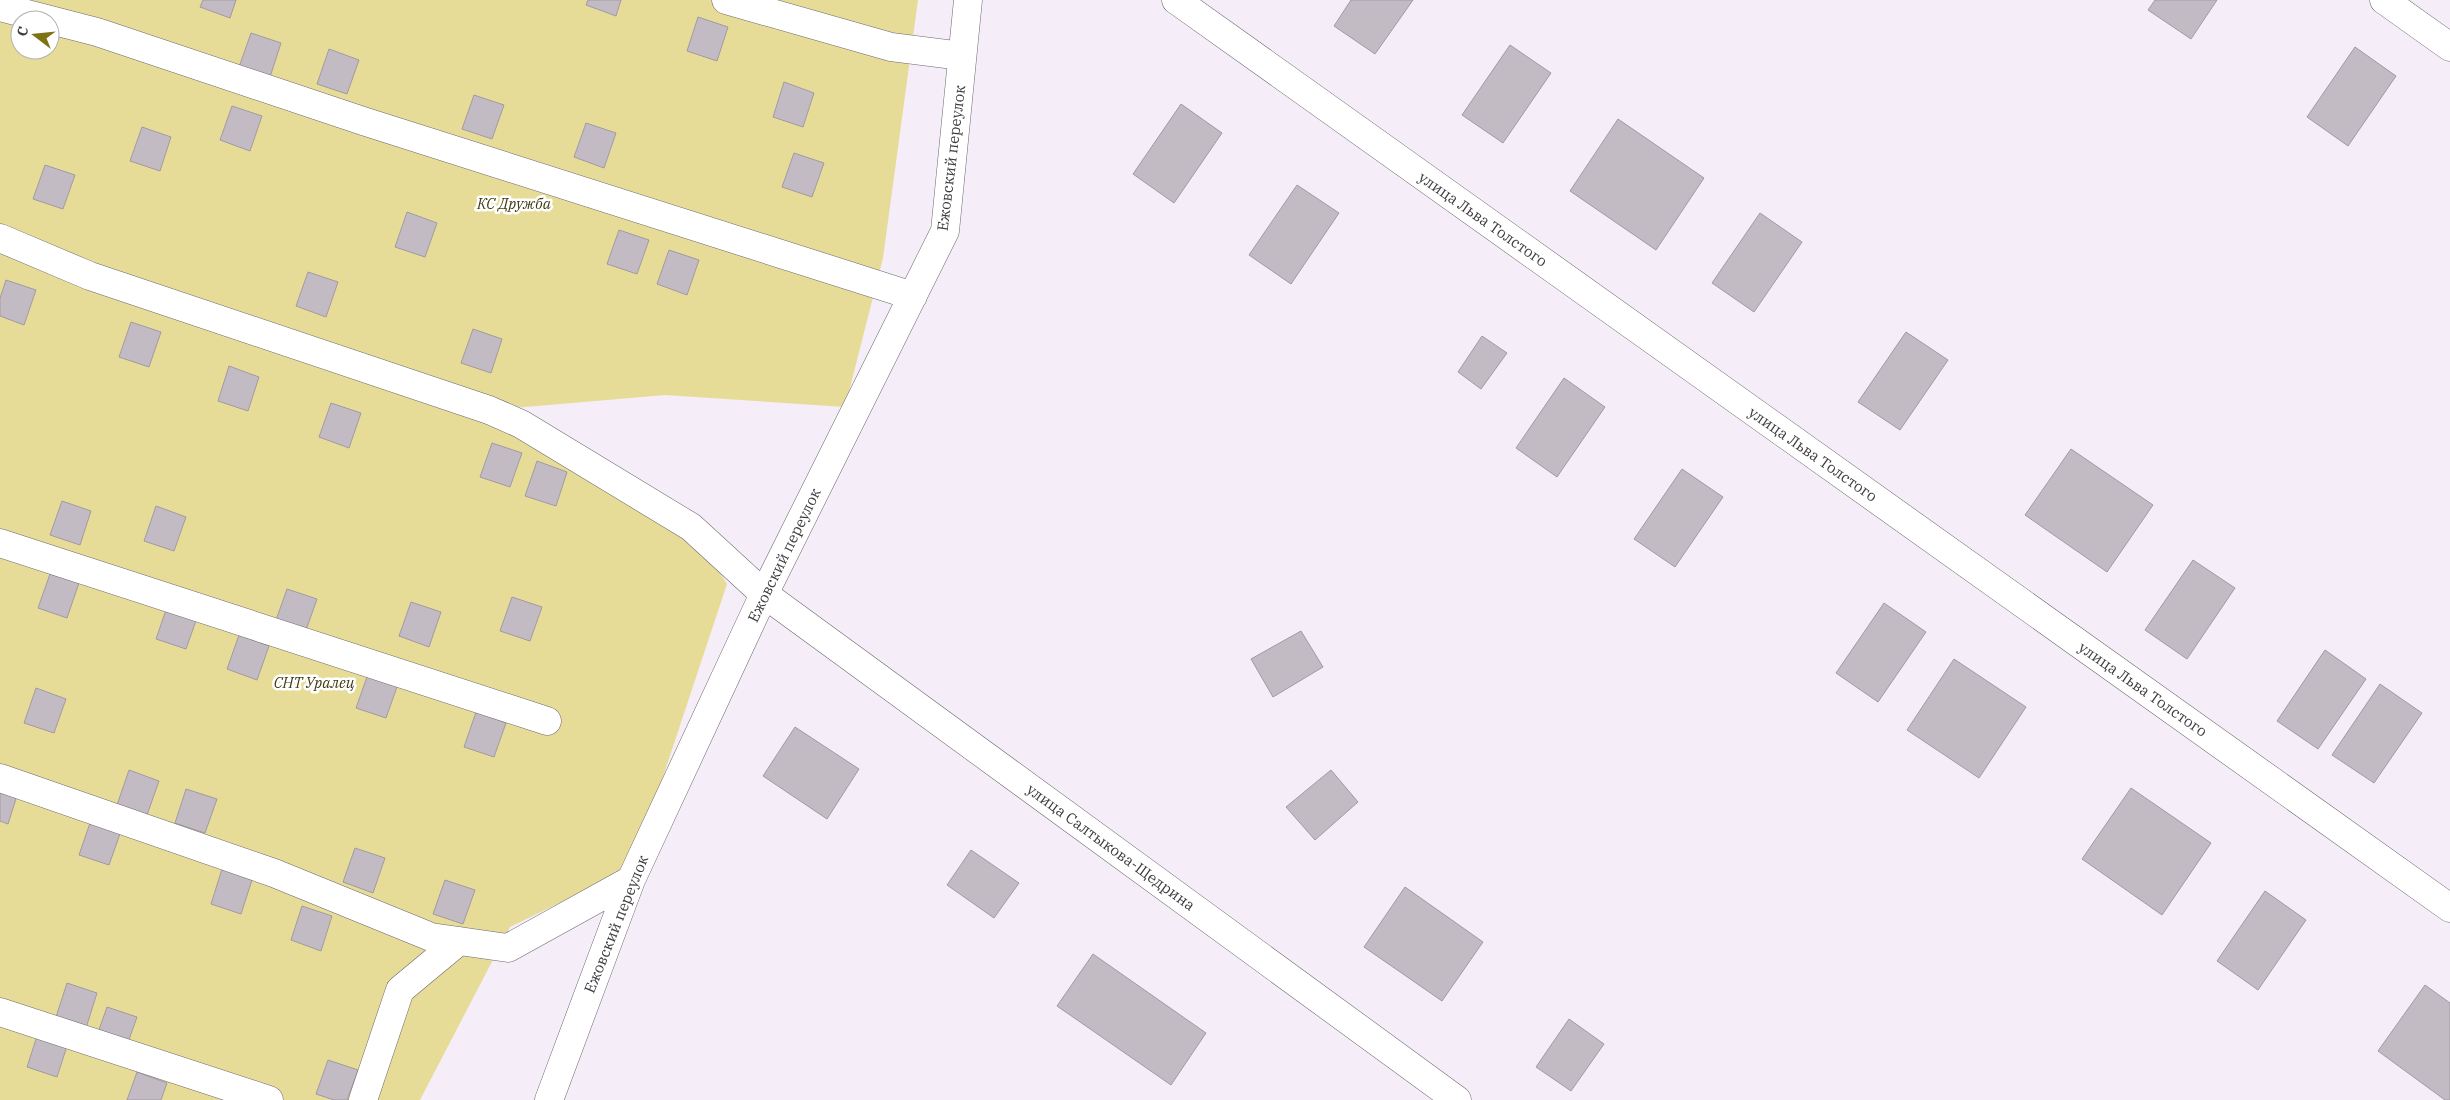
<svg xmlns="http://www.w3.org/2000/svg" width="2450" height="1100" font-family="'IBM Plex Serif',serif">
<rect width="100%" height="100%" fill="#f5edf7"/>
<!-- green -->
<path fill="#e6dc98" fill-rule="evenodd" d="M0,0H918L883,258L845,407L665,395L490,410L691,527L727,584L633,867L510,927L420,1100H0ZM20,20H50V50H20Z"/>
<!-- building -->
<path fill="#c3bbc4" stroke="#a19aa3" d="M203,0H236L230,18L200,7Z
M588,0H621L616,16L586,5Z
M1351,0H1413L1375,54L1334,26Z
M2155,0H2217L2191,39L2148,10Z
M698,17L728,27L717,61L687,51Z
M251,33L281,43L270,77L239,67Z
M1510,45L1551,73L1503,143L1462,115Z
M2355,47L2396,76L2348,146L2307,117Z
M329,49L359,60L347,94L317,84Z
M784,82L814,93L803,127L773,117Z
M474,95L504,105L492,139L462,129Z
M1181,104L1222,133L1174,203L1133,174Z
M232,106L262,116L250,151L220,140Z
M1618,119L1704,178L1656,250L1570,191Z
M586,123L616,133L604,168L574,157Z
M142,127L171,137L160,171L130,161Z
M794,153L824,163L812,197L782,187Z
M45,165L75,175L63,209L33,199Z
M1297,185L1339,213L1291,284L1249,255Z
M407,212L437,223L425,257L395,247Z
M1760,213L1802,242L1754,312L1712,283Z
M619,230L649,240L637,274L607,264Z
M669,250L699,260L687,295L657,284Z
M308,272L338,282L326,317L296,306Z
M6,280L36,290L24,325L0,316V298Z
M131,322L161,332L149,367L119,357Z
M473,329L502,339L491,373L461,363Z
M1906,332L1948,360L1900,430L1858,402Z
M1482,336L1507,353L1481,389L1458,372Z
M229,366L259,377L248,411L218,401Z
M1564,378L1605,407L1557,477L1516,448Z
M331,403L361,413L349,448L319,437Z
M492,443L522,453L510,487L480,477Z
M2071,449L2153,505L2107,572L2025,515Z
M537,461L567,472L556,506L525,496Z
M1682,469L1723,497L1675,567L1634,539Z
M62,501L91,511L80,545L50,535Z
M156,506L186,517L174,551L144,541Z
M2193,560L2235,588L2187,659L2145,630Z
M50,574L79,583L67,618L38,608Z
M287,589L317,599L305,633L275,623Z
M512,597L542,607L530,641L500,631Z
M411,602L441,612L429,647L399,636Z
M1884,603L1926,632L1878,702L1836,673Z
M168,604L198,615L186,649L156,639Z
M1301,631L1323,667L1273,697L1251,659Z
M239,635L269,646L257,680L227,669Z
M2325,650L2366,679L2318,749L2277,721Z
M1954,659L2026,707L1979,778L1907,730Z
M368,674L398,684L386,718L356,708Z
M2380,684L2422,713L2374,783L2332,755Z
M36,688L66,699L54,733L24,723Z
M476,712L506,723L494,757L464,747Z
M795,727L859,769L827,819L763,776Z
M129,770L159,781L147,815L117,805Z
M1331,770L1358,802L1315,840L1286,807Z
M0,783L19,789L8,824L0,821Z
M2131,788L2211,843L2162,915L2082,859Z
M186,789L217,799L205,833L175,823Z
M91,820L121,831L109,865L79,855Z
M355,848L385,858L373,893L343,882Z
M971,850L1019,883L994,918L947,885Z
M222,869L252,880L241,914L211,904Z
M445,880L475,890L463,924L433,914Z
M1405,887L1483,942L1442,1001L1364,947Z
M2265,891L2306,920L2258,990L2217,961Z
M302,906L332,916L321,951L291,940Z
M1093,954L1206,1033L1171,1085L1057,1006Z
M67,983L97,993L86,1028L56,1017Z
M2425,985L2450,1003V1100H2445L2378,1051Z
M107,1007L137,1017L125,1051L95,1041Z
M1569,1019L1604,1044L1571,1091L1536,1067Z
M38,1033L68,1043L57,1077L27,1067Z
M328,1060L358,1070L347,1100H334L316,1094Z
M137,1072L167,1083L161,1100H127Z"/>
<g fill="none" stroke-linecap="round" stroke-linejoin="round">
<defs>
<path id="minor" d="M726,0L891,47L962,56
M1176,0L2450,908
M2384,0L2450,47
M0,7L97,32L363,121L913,296
M0,238L90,276L489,410L521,424L691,527L764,594L1457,1100
M0,543L547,721
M0,778L274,873L431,937L508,948L631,880
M0,1012L269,1100
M363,1100L400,990L459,941
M549,1100L631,880L764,594L945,231L968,0"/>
</defs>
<!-- minor casing -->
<use href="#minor" stroke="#6d666e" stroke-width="29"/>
<!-- minor -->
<use href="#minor" stroke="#fff" stroke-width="28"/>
</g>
<g text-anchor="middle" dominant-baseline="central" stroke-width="5" stroke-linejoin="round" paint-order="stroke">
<!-- street labels -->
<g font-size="15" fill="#3e3b3f" stroke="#fff">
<text transform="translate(951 158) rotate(-83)">Ежовский переулок</text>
<text transform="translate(1483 219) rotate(35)">улица Льва Толстого</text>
<text transform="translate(1813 454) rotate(35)">улица Льва Толстого</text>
<text transform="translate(784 555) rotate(-64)">Ежовский переулок</text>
<text transform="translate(2143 689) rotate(35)">улица Льва Толстого</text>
<text transform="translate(1111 847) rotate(36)">улица Салтыкова-Щедрина</text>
<text transform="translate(616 924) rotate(-68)">Ежовский переулок</text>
</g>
<!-- park labels -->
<g font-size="15" font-style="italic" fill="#403b15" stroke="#fff">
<text x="514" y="203">КС Дружба</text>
<text x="314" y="682">СНТ Уралец</text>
</g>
</g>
<!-- north arrow -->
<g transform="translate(35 35) rotate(286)"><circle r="24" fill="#ffffff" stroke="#b2b1b2"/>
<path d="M0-4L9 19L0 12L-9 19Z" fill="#7f7214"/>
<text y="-8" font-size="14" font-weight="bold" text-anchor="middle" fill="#3e3b3f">С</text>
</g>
</svg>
